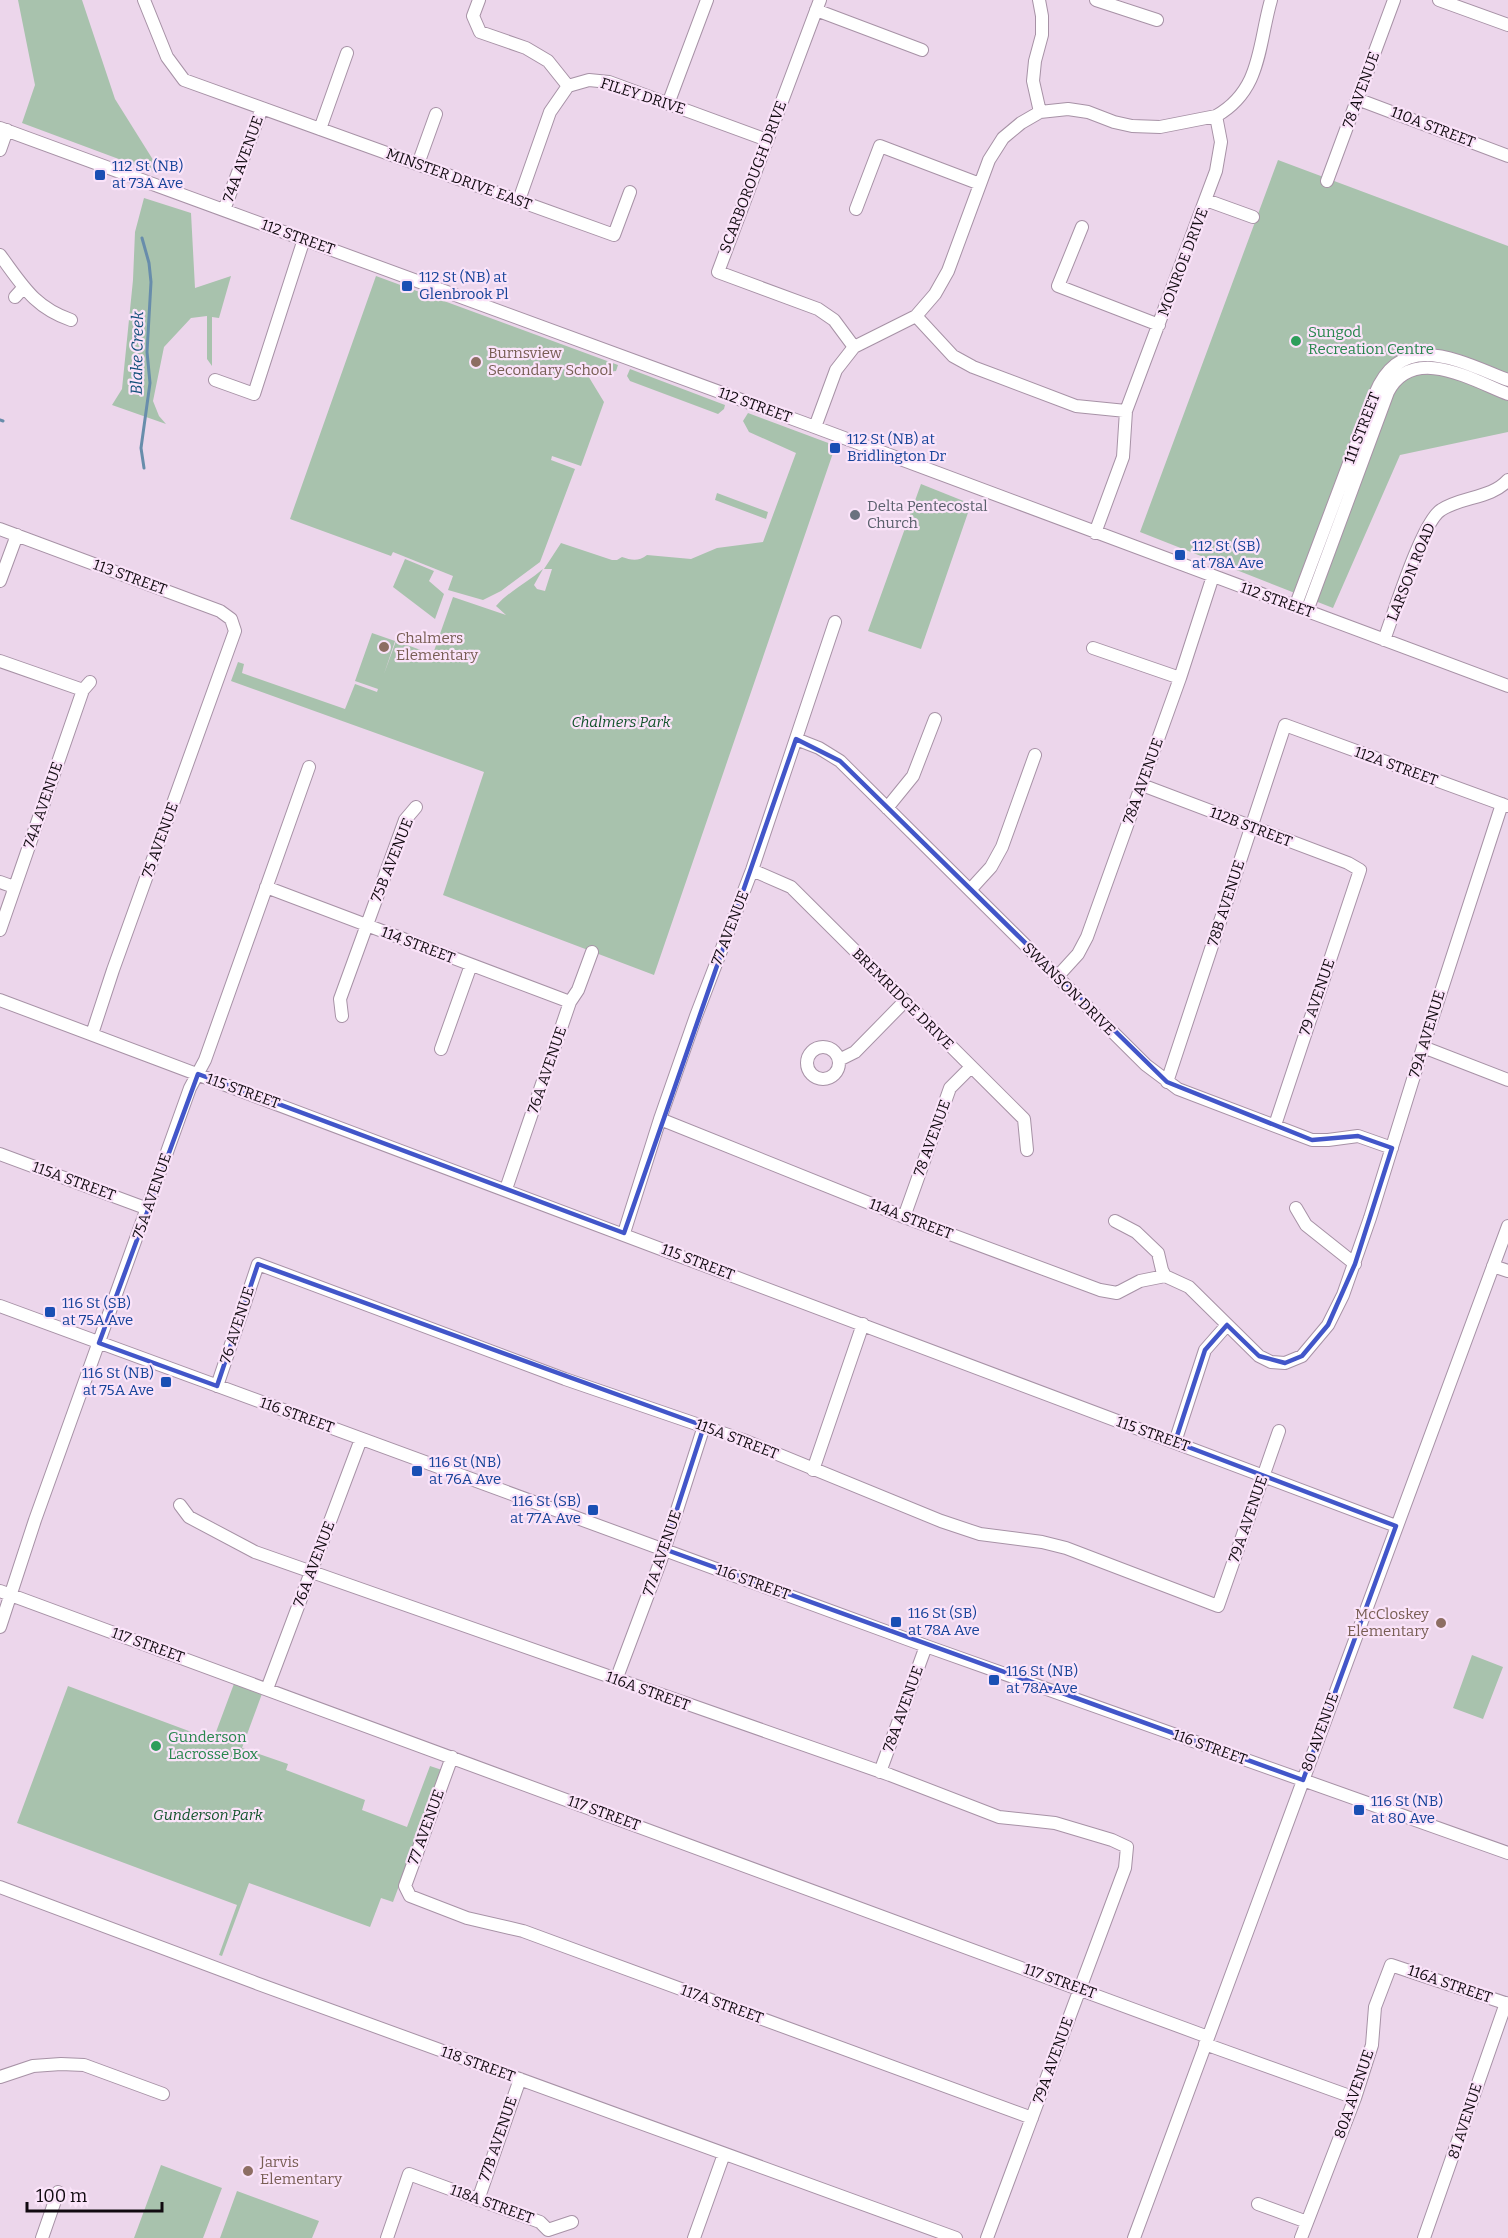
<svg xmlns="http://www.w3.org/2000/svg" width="1508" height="2238" font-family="Bitter,serif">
<rect width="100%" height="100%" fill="#ecd6eb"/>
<!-- green -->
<path fill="#a8c2ad" d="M18,0H82L115,99L160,171L159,174L22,123L35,85Z
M1278,160L1508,246V432L1400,455L1333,608L1140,532Z
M144,198L191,213L195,288L231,276L219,318L212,317V366L207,359V316L191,318L164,347L153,401L159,416L166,424L112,405L122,389L133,280L135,232Z
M376,276L618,365L616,371L587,374L604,402L581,466L552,456L551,460L575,469L540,562L501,591L483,600L448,590L453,576L393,552L391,556L290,519Z
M630,369L725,405L724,409L718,414L630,381L627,376Z
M748,413L831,444L834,450L654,975L443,895L484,772L231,681L238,662L244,664L242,673L345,709L355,684L377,692L378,689L355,681L372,633L395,641L384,674L396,641L429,653L434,651L453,597L506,615L496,606C509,591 528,582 543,569L534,585L537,589L545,591L552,569H544L561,543L612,560H617L622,557C631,560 638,562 647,555L691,559L717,548L763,542L796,453L749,432L743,421Z
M921,484L971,504L921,649L868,631Z
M717,493L768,512L766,519L715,500Z
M405,559L434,571L429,581L444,594L435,619L393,587Z
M1472,1655L1503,1667L1483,1719L1453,1708Z
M235,1681L263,1691L242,1748L288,1764L286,1770L365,1800L362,1810L407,1827L430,1766L442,1770L393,1902L381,1898L370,1927L249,1883L222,1956L219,1955L237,1905L17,1823L68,1686L213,1740Z
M161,2165L222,2188L203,2238H134Z
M237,2191L319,2221L312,2238H220Z"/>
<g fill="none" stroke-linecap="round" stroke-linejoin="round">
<!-- stream -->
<path stroke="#688dab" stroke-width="3" d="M142,238L149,263L151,282L147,352L150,383L141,448L144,468
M0,420L3,421"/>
<defs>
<path id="minor" d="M144,0L167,57L184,80L614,235L630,192
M479,0L473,16L480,32L526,48L548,61L568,86
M820,0L718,272L818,309L834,320L854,347
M1039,0L1042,16V35L1035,61L1033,81L1040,112
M1096,0L1157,20
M1439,0L1508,25
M816,10L922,50
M1357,99L1508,156
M668,104L707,0
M0,128L804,423L1508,686
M320,129L347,53
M0,150L7,130
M418,164L436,114
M1327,181L1394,0
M519,200L550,112L568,86L589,80L609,82L767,140
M1206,200L1253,217
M856,209L880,146L980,184
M224,210L262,108
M1082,227L1058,286L1159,325
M0,255C23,286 34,307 71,320
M15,297L24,287
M916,316L953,356L973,367L1076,406L1126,411
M215,380L254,394L304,239
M815,427L836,370L854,347L916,316L935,294L948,271L989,160L1003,138L1021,123L1040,112L1068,109L1088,112L1114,122L1132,126L1160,127L1216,116
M0,529L220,611L231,619L235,631L113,970L92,1034
M1095,533L1123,457L1126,411L1216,171L1221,142L1216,116C1262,90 1258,45 1271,0
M0,581L17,535
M1295,607L1375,394C1402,328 1461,362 1508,380
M1307,611L1388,392C1413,344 1472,380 1508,394
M1384,640C1394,613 1422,522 1441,510C1462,496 1491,499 1508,480
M1093,648L1180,678
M0,661L83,690
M796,739L819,748L840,761L1146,1065L1178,1089L1312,1140H1328L1358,1136L1392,1148
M1142,785L1348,863L1360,870L1275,1125
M887,808L913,776L935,719
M752,870L791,887L1024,1119L1027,1150
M0,882L14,887
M266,887L570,1002
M970,890L991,867L1002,847L1035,755
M0,930L83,690L90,682
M1057,977L1078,954L1087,937L1180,678L1213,576
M0,1000L1396,1526
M342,1016L340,999L405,820L416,807
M807 1063a16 16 0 1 1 32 0a16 16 0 1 1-32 0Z
M1423,1047L1508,1080
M441,1049L471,965
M839,1060L855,1052L905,1001
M1167,1082L1285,725L1507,806
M660,1119L904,1217L1100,1290L1117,1293L1140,1281L1165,1276
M0,1154L148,1209
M506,1189L570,1002L578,990L592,952
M1296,1208L1306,1225L1355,1264
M904,1217L950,1088L971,1067
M1115,1221L1136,1232L1158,1253L1162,1270L1165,1276L1189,1287L1259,1356L1271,1362L1285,1363L1302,1356L1328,1325L1343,1295L1370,1218L1423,1047L1502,804
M624,1233L660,1119L696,1016L752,870L835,622
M1493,1266L1508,1271
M0,1306L926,1646L1508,1853
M217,1386L258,1264L565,1379L743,1440L941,1521L980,1534L1042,1542L1066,1548L1218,1606L1279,1431
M1175,1442L1205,1350L1227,1325
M813,1470L863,1324
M180,1505L189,1517L255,1552L890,1775L999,1817L1055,1823L1112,1840L1127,1847L1125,1868L987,2238
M0,1591L1208,2037
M0,1627L35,1520L190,1088L205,1060L309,767
M616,1680L661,1560L704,1426
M267,1689L361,1439
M452,1757L405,1886L410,1896L467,1918L523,1931L1032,2118
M880,1772L926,1646
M0,1887L256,1983L956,2238
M1205,2044L1355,2098
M0,2077L33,2066L61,2064L84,2065L163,2094
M478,2200L520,2079
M1258,2204L1307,2222
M548,2230L572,2222
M42,2238L58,2192
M387,2238L409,2174L540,2222L548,2230
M694,2238L724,2154
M1134,2238L1508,1226
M1301,2238L1355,2098L1372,2045L1375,2007L1391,1965L1508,2004
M1424,2238L1506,2003"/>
</defs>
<!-- minor casing -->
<use href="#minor" stroke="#a792a6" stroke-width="14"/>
<!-- minor -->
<use href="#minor" stroke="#fff" stroke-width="12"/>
</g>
<!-- marked area -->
<path fill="none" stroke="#4256c9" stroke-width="4.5" stroke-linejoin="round" d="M796,739L840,761L1167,1082L1312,1140L1358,1136L1392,1148L1355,1264L1328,1325L1302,1356L1285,1363L1259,1356L1227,1325L1205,1350L1175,1442L1396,1526L1303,1780L664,1549L704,1426L258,1264L217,1386L99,1343L198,1074L624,1233Z"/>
<!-- markers -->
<g fill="#1a4fb4" stroke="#fae3f9" stroke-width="2">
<rect x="94" y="169" width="12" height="12" rx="3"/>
<rect x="401" y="280" width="12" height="12" rx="3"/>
<rect x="829" y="442" width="12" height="12" rx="3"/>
<rect x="1174" y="549" width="12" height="12" rx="3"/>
<rect x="44" y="1306" width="12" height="12" rx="3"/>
<rect x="160" y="1376" width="12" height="12" rx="3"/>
<rect x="411" y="1465" width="12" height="12" rx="3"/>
<rect x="587" y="1504" width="12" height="12" rx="3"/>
<rect x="890" y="1616" width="12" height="12" rx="3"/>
<rect x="988" y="1674" width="12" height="12" rx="3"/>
<rect x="1353" y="1804" width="12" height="12" rx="3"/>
</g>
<g fill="#2e9e5b" stroke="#fae3f9" stroke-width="2">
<circle cx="1296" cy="341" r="6"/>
<circle cx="156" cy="1746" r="6"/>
</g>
<g fill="#8d6e63" stroke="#fae3f9" stroke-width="2">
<circle cx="476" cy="362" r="6"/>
<circle cx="384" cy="647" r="6"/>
<circle cx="1441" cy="1623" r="6"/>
<circle cx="248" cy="2171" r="6"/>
</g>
<circle fill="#6b7280" stroke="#fae3f9" stroke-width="2" cx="855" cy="515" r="6"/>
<g text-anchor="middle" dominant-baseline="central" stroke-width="4.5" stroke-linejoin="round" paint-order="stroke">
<!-- street labels -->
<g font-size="15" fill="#110a10" stroke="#fae3f9">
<text transform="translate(1361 90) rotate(-70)">78 AVENUE</text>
<text transform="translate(643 96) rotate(18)">FILEY DRIVE</text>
<text transform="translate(1433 127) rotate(21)">110A STREET</text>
<text transform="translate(243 159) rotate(-70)">74A AVENUE</text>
<text transform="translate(753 177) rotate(-69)">SCARBOROUGH DRIVE</text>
<text transform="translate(459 179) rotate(20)">MINSTER DRIVE EAST</text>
<text transform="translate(298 237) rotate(20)">112 STREET</text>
<text transform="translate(1183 262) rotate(-69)">MONROE DRIVE</text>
<text transform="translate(755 405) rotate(20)">112 STREET</text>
<text transform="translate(1362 428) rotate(-69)">111 STREET</text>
<text transform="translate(1411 572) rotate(-68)">LARSON ROAD</text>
<text transform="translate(130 577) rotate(20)">113 STREET</text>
<text transform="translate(1277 600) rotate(20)">112 STREET</text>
<text transform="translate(1396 766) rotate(20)">112A STREET</text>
<text transform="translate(1143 781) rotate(-70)">78A AVENUE</text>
<text transform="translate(43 805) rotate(-71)">74A AVENUE</text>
<text transform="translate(1251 827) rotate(21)">112B STREET</text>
<text transform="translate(160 840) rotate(-70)">75 AVENUE</text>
<text transform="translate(392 860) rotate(-68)">75B AVENUE</text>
<text transform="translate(1226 903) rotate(-72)">78B AVENUE</text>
<text transform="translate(730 928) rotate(-69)">77 AVENUE</text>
<text transform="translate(418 945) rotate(21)">114 STREET</text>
<text transform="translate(1069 989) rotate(45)">SWANSON DRIVE</text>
<text transform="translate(1317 997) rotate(-71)">79 AVENUE</text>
<text transform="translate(903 999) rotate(45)">BREMRIDGE DRIVE</text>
<text transform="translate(1427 1034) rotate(-73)">79A AVENUE</text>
<text transform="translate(547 1070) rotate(-71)">76A AVENUE</text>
<text transform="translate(243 1091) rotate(20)">115 STREET</text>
<text transform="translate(932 1138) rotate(-70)">78 AVENUE</text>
<text transform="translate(74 1181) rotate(20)">115A STREET</text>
<text transform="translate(152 1196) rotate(-71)">75A AVENUE</text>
<text transform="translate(911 1219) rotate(21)">114A STREET</text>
<text transform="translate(698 1262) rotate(21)">115 STREET</text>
<text transform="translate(237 1325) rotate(-72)">76 AVENUE</text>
<text transform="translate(297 1415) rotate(20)">116 STREET</text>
<text transform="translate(1153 1434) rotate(20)">115 STREET</text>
<text transform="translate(737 1439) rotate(21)">115A STREET</text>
<text transform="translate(1248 1519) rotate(-71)">79A AVENUE</text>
<text transform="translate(662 1553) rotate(-71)">77A AVENUE</text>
<text transform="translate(314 1564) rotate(-69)">76A AVENUE</text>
<text transform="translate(753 1582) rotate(20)">116 STREET</text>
<text transform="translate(148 1645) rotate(20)">117 STREET</text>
<text transform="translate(648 1691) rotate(20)">116A STREET</text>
<text transform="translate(903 1709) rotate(-70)">78A AVENUE</text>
<text transform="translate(1320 1732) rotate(-70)">80 AVENUE</text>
<text transform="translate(1210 1747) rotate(20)">116 STREET</text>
<text transform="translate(604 1813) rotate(20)">117 STREET</text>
<text transform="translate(426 1827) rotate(-70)">77 AVENUE</text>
<text transform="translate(1060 1981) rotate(20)">117 STREET</text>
<text transform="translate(1450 1984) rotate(19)">116A STREET</text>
<text transform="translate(722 2004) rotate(20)">117A STREET</text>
<text transform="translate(1053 2060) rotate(-70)">79A AVENUE</text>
<text transform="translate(478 2064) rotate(20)">118 STREET</text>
<text transform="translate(1354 2094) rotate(-71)">80A AVENUE</text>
<text transform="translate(1465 2121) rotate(-72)">81 AVENUE</text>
<text transform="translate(498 2139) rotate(-71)">77B AVENUE</text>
<text transform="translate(492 2204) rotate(20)">118A STREET</text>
</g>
<!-- transit labels -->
<g font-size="15" fill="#164399" stroke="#fae3f9" text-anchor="start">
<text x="112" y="166">112 St (NB)<tspan x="112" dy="17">at 73A Ave</tspan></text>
<text x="419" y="277">112 St (NB) at<tspan x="419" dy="17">Glenbrook Pl</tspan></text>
<text x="847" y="439">112 St (NB) at<tspan x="847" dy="17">Bridlington Dr</tspan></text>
<text x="1192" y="546">112 St (SB)<tspan x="1192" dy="17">at 78A Ave</tspan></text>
<text x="62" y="1303">116 St (SB)<tspan x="62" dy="17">at 75A Ave</tspan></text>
<text x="154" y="1373" text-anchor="end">116 St (NB)<tspan x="154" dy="17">at 75A Ave</tspan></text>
<text x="429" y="1462">116 St (NB)<tspan x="429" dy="17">at 76A Ave</tspan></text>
<text x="581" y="1501" text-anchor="end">116 St (SB)<tspan x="581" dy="17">at 77A Ave</tspan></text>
<text x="908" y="1613">116 St (SB)<tspan x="908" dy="17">at 78A Ave</tspan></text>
<text x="1006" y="1671">116 St (NB)<tspan x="1006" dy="17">at 78A Ave</tspan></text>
<text x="1371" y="1801">116 St (NB)<tspan x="1371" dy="17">at 80 Ave</tspan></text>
</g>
<!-- leisure labels -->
<g font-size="15" fill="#27864d" stroke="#fae3f9" text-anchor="start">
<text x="1308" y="332">Sungod<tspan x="1308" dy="17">Recreation Centre</tspan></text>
<text x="168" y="1737">Gunderson<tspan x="168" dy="17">Lacrosse Box</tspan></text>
</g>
<!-- education labels -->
<g font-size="15" fill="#785e54" stroke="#fae3f9" text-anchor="start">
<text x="488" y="353">Burnsview<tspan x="488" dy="17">Secondary School</tspan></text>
<text x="396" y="638">Chalmers<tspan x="396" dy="17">Elementary</tspan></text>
<text x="1429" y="1614" text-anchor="end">McCloskey<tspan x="1429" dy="17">Elementary</tspan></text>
<text x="260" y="2162">Jarvis<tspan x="260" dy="17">Elementary</tspan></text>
</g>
<!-- worship labels -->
<g font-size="15" fill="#5b616d" stroke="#fae3f9" text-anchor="start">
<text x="867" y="506">Delta Pentecostal<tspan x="867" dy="17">Church</tspan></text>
</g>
<!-- park labels -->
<g font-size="15" font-style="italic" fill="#12532b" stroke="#fae3f9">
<text x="621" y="722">Chalmers Park</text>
<text x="208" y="1815">Gunderson Park</text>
</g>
<!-- water labels -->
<g font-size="16" font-style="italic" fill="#104f79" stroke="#fae3f9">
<text transform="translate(137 353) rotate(-89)">Blake Creek</text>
</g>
</g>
<!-- scale -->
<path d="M27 2202v9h135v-9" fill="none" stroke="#110a10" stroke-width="3"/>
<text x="36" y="2202" font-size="18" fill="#110a10" stroke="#fae3f9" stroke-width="4.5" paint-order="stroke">100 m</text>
</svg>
